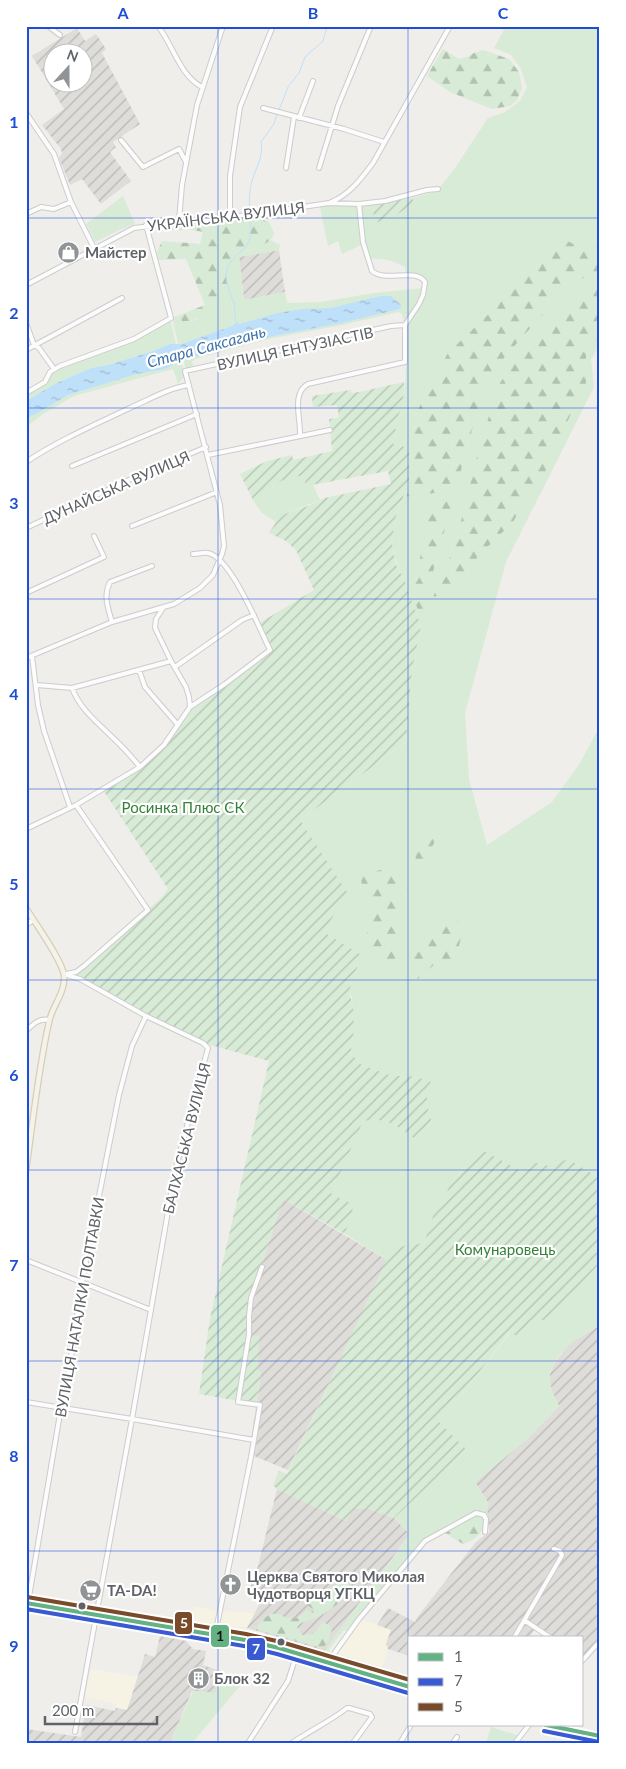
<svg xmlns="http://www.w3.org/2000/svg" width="626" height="1769" font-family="Lato,sans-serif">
<defs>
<pattern id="industrial-furrows" width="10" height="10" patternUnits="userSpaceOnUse" patternTransform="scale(1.25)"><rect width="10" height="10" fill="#dfddda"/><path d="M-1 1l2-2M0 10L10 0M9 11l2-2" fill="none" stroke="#b8b7b5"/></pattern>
<pattern id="forest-firs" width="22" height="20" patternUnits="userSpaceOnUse" patternTransform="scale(1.25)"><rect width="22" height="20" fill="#d8ebd6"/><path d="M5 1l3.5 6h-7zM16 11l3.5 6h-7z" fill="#b2c2b1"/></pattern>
<pattern id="garden-furrows" width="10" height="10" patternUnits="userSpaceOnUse" patternTransform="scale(1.25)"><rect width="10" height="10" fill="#d8ebd6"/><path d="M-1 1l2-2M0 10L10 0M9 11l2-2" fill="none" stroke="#b2c2b1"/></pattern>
<pattern id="water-ripples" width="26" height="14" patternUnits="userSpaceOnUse" patternTransform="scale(1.25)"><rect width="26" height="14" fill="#bfe0f9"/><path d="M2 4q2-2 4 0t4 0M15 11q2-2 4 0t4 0" fill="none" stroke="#9eb9cd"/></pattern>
</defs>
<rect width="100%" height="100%" fill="#efeeea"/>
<!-- commercial -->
<path fill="#f7f3e4" d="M194,1606L218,1611L216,1624L190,1620Z
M222,1611L255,1613L247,1628L219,1624Z
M360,1619L391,1629L386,1644L388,1649L382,1667L336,1653Z
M91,1669L138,1677L127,1710L116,1708V1704L85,1697Z"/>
<!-- industrial -->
<path fill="url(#industrial-furrows)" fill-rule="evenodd" d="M77,28L85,41L96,34L106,49L102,53L140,124L113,142L116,147L110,152L131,181L101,204L82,179L70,185L59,158L62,153L61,149L42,125L64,109L32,56ZM82,52V82H52V52Z
M279,250L285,292L244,300L239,257Z
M283,1199L387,1260L288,1470L249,1454L261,1373L257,1370L259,1337L249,1334L251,1298Z
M600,1325V1640L586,1656L582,1654V1638H555L537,1626L529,1638H410V1656L388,1649L386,1644L391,1630L377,1625L388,1608L415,1622L418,1616L476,1542L489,1532L487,1509L489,1504L475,1482L526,1440L559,1406L552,1391L549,1378L553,1365L569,1344Z
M277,1489L346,1521L354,1507L361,1509L367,1508L394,1518L410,1534L324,1651L247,1628L261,1601L252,1600L254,1588L250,1587L258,1566Z
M160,1636L186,1641L193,1649L206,1651L203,1665L220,1671L219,1681L215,1693L192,1691L170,1743H26V1729L81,1737L86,1705L115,1711L116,1708L127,1710L145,1654L155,1657Z"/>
<!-- grass -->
<path fill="#d8ebd6" d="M506,26H600V345L591,359L594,387L506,562L465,713L469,779L487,845L552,802L580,763L600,726V1178L568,1159L549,1166L533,1162L525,1173L474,1154L453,1181L442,1204L435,1210L424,1244L392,1248L387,1260L345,1234L353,1206L330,1195L363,1120C386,1117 398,1125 415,1139L432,1123C427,1108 424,1096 431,1081L410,1076H392L362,1065L352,1055L351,1049L354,1031L352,997L349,991L360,955L324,932L307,830L300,820L406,742L412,670L421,626L405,582L398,567L392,544L395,519L409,481V449L393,444L396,429L391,426C411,406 405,352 405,325L402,314L398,312L342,325L268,339L195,359L192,362L194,368L186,369L183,359L211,353L238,343L342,323L400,309L380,296L330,308L277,313L239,324L236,322L232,326L181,344H178L172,317L177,316L183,322L196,320L225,281L226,268L234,258L242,253L251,250L270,240L280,245L279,250L239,257L244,300L285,292L287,303L321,302L374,293L424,288L423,278L406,275L405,267C393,260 379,257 366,259L361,245L342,254L338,241L328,246L320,207L330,204L373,205L374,222L415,203L412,198L437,191L455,168L488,118L505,112L520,101L527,87L521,69L511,55L494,48Z
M123,196L135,224L119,230L95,242L86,224Z
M170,318L176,344H170L150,352L108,365L91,368L55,384L26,401V393L45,382L54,369L134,339Z
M181,360L185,376L178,384L173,369L74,396L43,414L26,427L28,417L38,413L68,395L137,374L165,369Z
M303,475L306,486L313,485L320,500L287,513L276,522L262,513L254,502L281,481Z
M600,1263V1325C581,1335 548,1356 550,1380C551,1390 555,1397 559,1406L526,1440L475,1482L489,1504L487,1509L488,1518L485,1514L476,1511L423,1539L347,1631L344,1630L329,1649L330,1653L324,1651L410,1535L394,1518L467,1450L437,1421L452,1407L511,1332L541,1319L546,1322Z
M220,1674L245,1680L192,1743H170L193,1691L215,1693Z
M491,1727L520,1736L515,1743H486Z"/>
<!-- forest -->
<path fill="url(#forest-firs)" d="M443,49L459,59L467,57L474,53L483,50L509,59L519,72L522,88L517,100L510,106L492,109L450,92L427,76Z
M254,217L269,222C270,225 273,230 274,233C274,244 248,250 240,254C234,257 230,263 226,268C226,276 229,293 227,299C222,313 196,320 183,322L177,316L205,305L186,259L159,260L157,252L162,241C175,243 187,242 200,244L203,232L188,229L175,231L172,229L174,225Z
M567,241L583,248L600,246V272H592L573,285L541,316L507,354L485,383L431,579L426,606L425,620L419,612L414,600V586L419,578L420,558L426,534L424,515L438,506L442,493C434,492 423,494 417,499C413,503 413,506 407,508L405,504L412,475L415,440L413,421L426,393L448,353L495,308L512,289L520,270L534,266L546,246Z
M600,289V336L586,354V383L557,443L541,482L529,500L520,509L513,522L479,555L465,574L447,588L444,599L440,604L435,605L432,603L433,597L449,561L452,546L463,515L477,456L498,386L508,371L577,299L589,291Z
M437,826L439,829L438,835L424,863L417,867C412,851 420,830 437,826Z
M380,870C392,873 398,877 403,889L392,924C401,941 404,948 391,964L378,958L366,940L368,929L373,918L371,905L367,895L362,889L361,876Z
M452,920L460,922C464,933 459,948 454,958L436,963L418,979L414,977C409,965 408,945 419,936C423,933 429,932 434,929C440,925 445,922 452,920Z
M474,1514L483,1516C489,1529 475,1541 463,1544L445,1533L459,1523Z
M342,1578L350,1581L349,1589L339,1603L321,1616L301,1623L297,1627L302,1635C314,1635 317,1631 323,1622L329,1625L332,1629L328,1642L322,1648L258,1630L257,1627C275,1601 282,1622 296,1618C300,1617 303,1613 306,1610L313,1613L314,1610L305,1603C311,1592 318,1596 327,1592C334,1589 338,1584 342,1578Z"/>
<!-- garden -->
<path fill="url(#garden-furrows)" d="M412,198L415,203L386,221L374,222L373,205Z
M404,382C404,398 403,413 391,426L396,429L393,444L409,448V481L395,519L392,544L396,564L405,582L421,626L412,670L406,742L300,820L347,892L324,932L361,955L349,991L353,1006L354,1031L351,1049L352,1055L362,1065L392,1076H410L431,1081C424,1096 427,1108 432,1123L415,1139C398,1125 386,1117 363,1121L331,1194L354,1205L345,1234L283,1199L251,1298L249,1334L259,1337L257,1370L261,1372L256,1404L199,1394L210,1318L269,1061L203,1043L146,1016L73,976L71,973L76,972L148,910L162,897L168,889L103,790L132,773L157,752L190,707L269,650L258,624L314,590L296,550L286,541L269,533L279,518L287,513L308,506L325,498L391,484L388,471L306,486L303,475L281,481L254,502L240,474L267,461L292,455L293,460L332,451L329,419L339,418L337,405L313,407L312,396L351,390L352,393L359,392Z
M482,1150L524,1173L533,1162L549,1166L568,1159L600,1178V1263L546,1322L540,1319L521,1339L510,1332L452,1407L438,1421L467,1450L394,1518L367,1508L361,1509L354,1508L346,1521L277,1489L273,1485L279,1471L287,1474L392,1248L424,1243L435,1210L442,1204L449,1187L474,1154Z"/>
<!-- water -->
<path fill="url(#water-ripples)" d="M380,296H391L401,305L400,309L342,323L238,343L211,353L183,359L165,369L137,374L68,395L38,413L26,418V401L55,384L91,368L108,365L150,352L170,344H181L232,326L237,322L239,324L277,313L303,309L330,308Z"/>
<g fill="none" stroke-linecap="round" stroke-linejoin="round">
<!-- stream -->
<path stroke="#bfe0f9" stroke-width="1" d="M279,110L288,87L299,73L305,57L323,41L327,26
M250,213C249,202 249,191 252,181C256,167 264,156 261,142L274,124L277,114
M236,323C235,317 235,307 234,303C230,294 224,279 227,269C231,256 244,253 249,241C252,234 250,224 250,217"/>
<defs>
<path id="minor" d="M48,26L60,35
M158,26C173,45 180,76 202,87
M263,108L344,129L384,142
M26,113L54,154L71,202L94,248
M299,118L313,81
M121,140L143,167L179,149L186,162
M286,168L294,117
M319,168L338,106L371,26
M331,202C349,195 361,179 373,163L450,26
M26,214L41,207L54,209L71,202
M230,216V176L240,107L273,26
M179,221L182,185L197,105L223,26
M26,285L134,228L256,214L329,203L359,204L385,201L427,190L438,189
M26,323L34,345L39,348L54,369
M26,350L122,298
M26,393L45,382L50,372L60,366L134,339L171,318L146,225
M300,436C301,419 291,393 308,384L405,362V325L419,304L423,295L425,282C415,267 386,283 372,271L363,242L359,204
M208,455L330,430
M26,462C59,440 96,424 132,407C150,399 169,388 189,385
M72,466L197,414
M132,526L217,492
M26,528L131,479L206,447
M26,593L104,557L94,536
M112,622C108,608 103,596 110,582L152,566
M32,656L38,705L44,731L70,807
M26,658L112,622L174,604L200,588L213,575L222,554L224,546L220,505L185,371L391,326L405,325
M175,667L242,620L254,615
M139,670L145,687L178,725
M37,685L72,688L171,661
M72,688C80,709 96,721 111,736C122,746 131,756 140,767
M190,707L225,684L270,650C260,630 231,557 208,553C204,552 197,554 193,554
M26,829L76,805L140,767L164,745L190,707L189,697L186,687L171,661L155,628L156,619L163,608
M26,925L33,920
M64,974L80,979L146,1016L203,1043L208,1048L175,1171L132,1419L75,1732
M66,974L76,972L84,966L148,910L76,805
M26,1031C33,1024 39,1018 49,1020
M26,1260L151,1310
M26,1402L132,1419L254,1440
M28,1603L61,1408L66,1391L82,1282L119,1095L132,1046L146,1016
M524,1620L551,1638
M215,1635L251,1457L260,1405L238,1402L249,1334V1316L251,1298L262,1267
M514,1638L561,1557L562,1555L560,1551L554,1549
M582,1661L600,1641
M328,1662L359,1619L425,1541L476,1513L484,1515L486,1519L485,1532
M248,1743L288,1681L297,1653
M292,1743C311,1730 329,1722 347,1708H349L370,1714L372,1717L353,1743
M400,1743L411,1725
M453,1743L457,1737
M515,1743L529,1725"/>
<path id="major" d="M26,908C35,923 62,960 64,975C66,992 52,1006 49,1022C38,1071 33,1121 26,1170
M26,1603L245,1640L279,1648L410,1687
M545,1725L600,1736"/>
</defs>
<!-- minor casing -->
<use href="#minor" stroke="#cbcccc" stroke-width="6"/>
<!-- major casing -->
<use href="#major" stroke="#d7ceb8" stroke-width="7"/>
<!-- minor -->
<use href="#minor" stroke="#fdfcfc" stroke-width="4"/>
<!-- major -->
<use href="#major" stroke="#f4f2e9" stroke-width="4.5"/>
<defs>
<path id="bus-1" d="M26,1603L245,1640L279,1648L410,1687
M546,1725L600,1736"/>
<path id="bus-2" d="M26,1609L244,1646L277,1654L408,1693
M544,1731L599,1742"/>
<path id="bus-3" d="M27,1597L246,1634L281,1642L410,1680"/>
</defs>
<!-- bus-1 casing -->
<use href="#bus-1" stroke="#fff" stroke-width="8"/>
<!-- bus-2 casing -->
<use href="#bus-2" stroke="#fff" stroke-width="8"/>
<!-- bus-3 casing -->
<use href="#bus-3" stroke="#fff" stroke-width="8"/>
<!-- bus-1 -->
<use href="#bus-1" stroke="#64b184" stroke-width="4"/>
<!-- bus-2 -->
<use href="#bus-2" stroke="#3a5ad2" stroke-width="4"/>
<!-- bus-3 -->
<use href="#bus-3" stroke="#7a4b2a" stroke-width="4"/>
</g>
<!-- grid -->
<path fill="none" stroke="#1d4ed8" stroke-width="1" stroke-opacity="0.55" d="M218,26V1743M408,26V1743M26,218H600M26,408H600M26,599H600M26,789H600M26,980H600M26,1170H600M26,1361H600M26,1551H600"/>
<!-- icons -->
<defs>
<symbol id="shop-disc" viewBox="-11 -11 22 22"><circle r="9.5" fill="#919496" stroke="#fff"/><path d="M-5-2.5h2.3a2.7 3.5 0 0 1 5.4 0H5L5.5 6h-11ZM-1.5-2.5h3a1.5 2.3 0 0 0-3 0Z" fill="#fff"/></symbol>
<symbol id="church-disc" viewBox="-11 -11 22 22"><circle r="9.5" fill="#919496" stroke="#fff"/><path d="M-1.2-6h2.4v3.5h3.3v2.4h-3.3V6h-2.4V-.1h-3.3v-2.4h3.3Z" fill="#fff"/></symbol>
<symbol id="supermarket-disc" viewBox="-11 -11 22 22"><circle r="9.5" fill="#919496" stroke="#fff"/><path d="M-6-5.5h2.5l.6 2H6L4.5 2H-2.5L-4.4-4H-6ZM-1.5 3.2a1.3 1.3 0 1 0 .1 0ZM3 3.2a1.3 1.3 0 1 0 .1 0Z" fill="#fff"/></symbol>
<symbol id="building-disc" viewBox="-11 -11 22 22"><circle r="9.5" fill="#919496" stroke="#fff"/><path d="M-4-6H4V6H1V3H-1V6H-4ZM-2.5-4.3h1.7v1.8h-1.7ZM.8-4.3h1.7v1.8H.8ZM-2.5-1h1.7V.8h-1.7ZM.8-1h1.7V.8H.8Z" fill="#fff"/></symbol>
</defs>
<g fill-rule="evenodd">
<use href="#shop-disc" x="56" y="240" width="25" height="25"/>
<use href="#church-disc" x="218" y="1572" width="25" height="25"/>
<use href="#supermarket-disc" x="78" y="1578" width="25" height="25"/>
<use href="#building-disc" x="186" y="1666" width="25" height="25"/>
</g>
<!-- markers -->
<g fill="#5f6368" stroke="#fff" stroke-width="2">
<circle cx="82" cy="1606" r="4.5"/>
<circle cx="281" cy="1642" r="4.5"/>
</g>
<g text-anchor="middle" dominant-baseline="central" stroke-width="4.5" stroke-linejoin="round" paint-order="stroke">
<!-- street labels -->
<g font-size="15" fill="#5f6368" stroke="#fff">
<text transform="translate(226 216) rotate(-7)">УКРАЇНСЬКА ВУЛИЦЯ</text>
<text transform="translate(295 348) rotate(-12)">ВУЛИЦЯ ЕНТУЗІАСТІВ</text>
<text transform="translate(116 487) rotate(-24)">ДУНАЙСЬКА ВУЛИЦЯ</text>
<text transform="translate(186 1138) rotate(-76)">БАЛХАСЬКА ВУЛИЦЯ</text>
<text transform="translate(79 1307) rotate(-80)">ВУЛИЦЯ НАТАЛКИ ПОЛТАВКИ</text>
</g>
<!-- poi labels -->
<g font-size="15" font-weight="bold" fill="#5f6368" stroke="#fff" text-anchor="start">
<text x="85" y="252">Майстер</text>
<text x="247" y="1576">Церква Святого Миколая<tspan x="247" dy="17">Чудотворця УГКЦ</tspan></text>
<text x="107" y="1590">TA-DA!</text>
<text x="214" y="1678">Блок 32</text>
</g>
<!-- park labels -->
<g font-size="15" fill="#348238" stroke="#fff">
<text x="183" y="807">Росинка Плюс СК</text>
<text x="505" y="1249">Комунаровець</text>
</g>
<!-- water labels -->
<g font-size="16" font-style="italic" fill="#4174aa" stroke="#fff">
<text transform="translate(206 346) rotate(-15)">Стара Саксагань</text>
</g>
</g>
<g stroke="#fff" stroke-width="2">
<rect x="174" y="1611" width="19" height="24" rx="5" fill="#7a4b2a"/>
<rect x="210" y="1624" width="20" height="24" rx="5" fill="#64b184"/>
<rect x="246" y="1637" width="20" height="24" rx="5" fill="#3a5ad2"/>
</g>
<g font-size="14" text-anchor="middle" font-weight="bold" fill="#fff">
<text x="184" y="1628">5</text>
<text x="256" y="1654">7</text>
</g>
<g font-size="14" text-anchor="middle" font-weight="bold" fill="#111">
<text x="220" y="1641">1</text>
</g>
<!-- border -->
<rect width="626" height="1769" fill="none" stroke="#ffffff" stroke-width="55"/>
<!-- legend -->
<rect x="408" y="1636" width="175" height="90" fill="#ffffff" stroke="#bfc1c3"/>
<rect x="418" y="1653" width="25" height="8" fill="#64b184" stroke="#bfc1c3"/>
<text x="454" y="1662" font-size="15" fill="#5f6368">1</text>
<rect x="418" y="1678" width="25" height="8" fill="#3a5ad2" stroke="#bfc1c3"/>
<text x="454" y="1686" font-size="15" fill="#5f6368">7</text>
<rect x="418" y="1703" width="25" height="8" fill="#7a4b2a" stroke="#bfc1c3"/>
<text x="454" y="1712" font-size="15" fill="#5f6368">5</text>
<!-- north arrow -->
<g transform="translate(68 68) rotate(21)"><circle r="24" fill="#ffffff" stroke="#bfc1c3"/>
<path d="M0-4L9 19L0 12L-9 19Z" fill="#919496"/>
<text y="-8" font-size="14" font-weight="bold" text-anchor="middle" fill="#5f6368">N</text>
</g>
<!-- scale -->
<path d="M45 1716v8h112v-8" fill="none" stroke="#5f6368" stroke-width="2.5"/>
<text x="52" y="1716" font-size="15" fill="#5f6368" stroke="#ffffff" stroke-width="4" paint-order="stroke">200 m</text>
<rect x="28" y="28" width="570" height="1714" fill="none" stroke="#1d4ed8" stroke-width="2"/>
<g font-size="16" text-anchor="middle" font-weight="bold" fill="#1d4ed8">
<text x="123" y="19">A</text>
<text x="313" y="19">B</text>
<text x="503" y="19">C</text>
<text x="14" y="128">1</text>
<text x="14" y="319">2</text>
<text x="14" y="509">3</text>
<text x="14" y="700">4</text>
<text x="14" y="890">5</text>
<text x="14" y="1081">6</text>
<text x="14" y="1271">7</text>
<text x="14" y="1462">8</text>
<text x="14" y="1652">9</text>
</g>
</svg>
